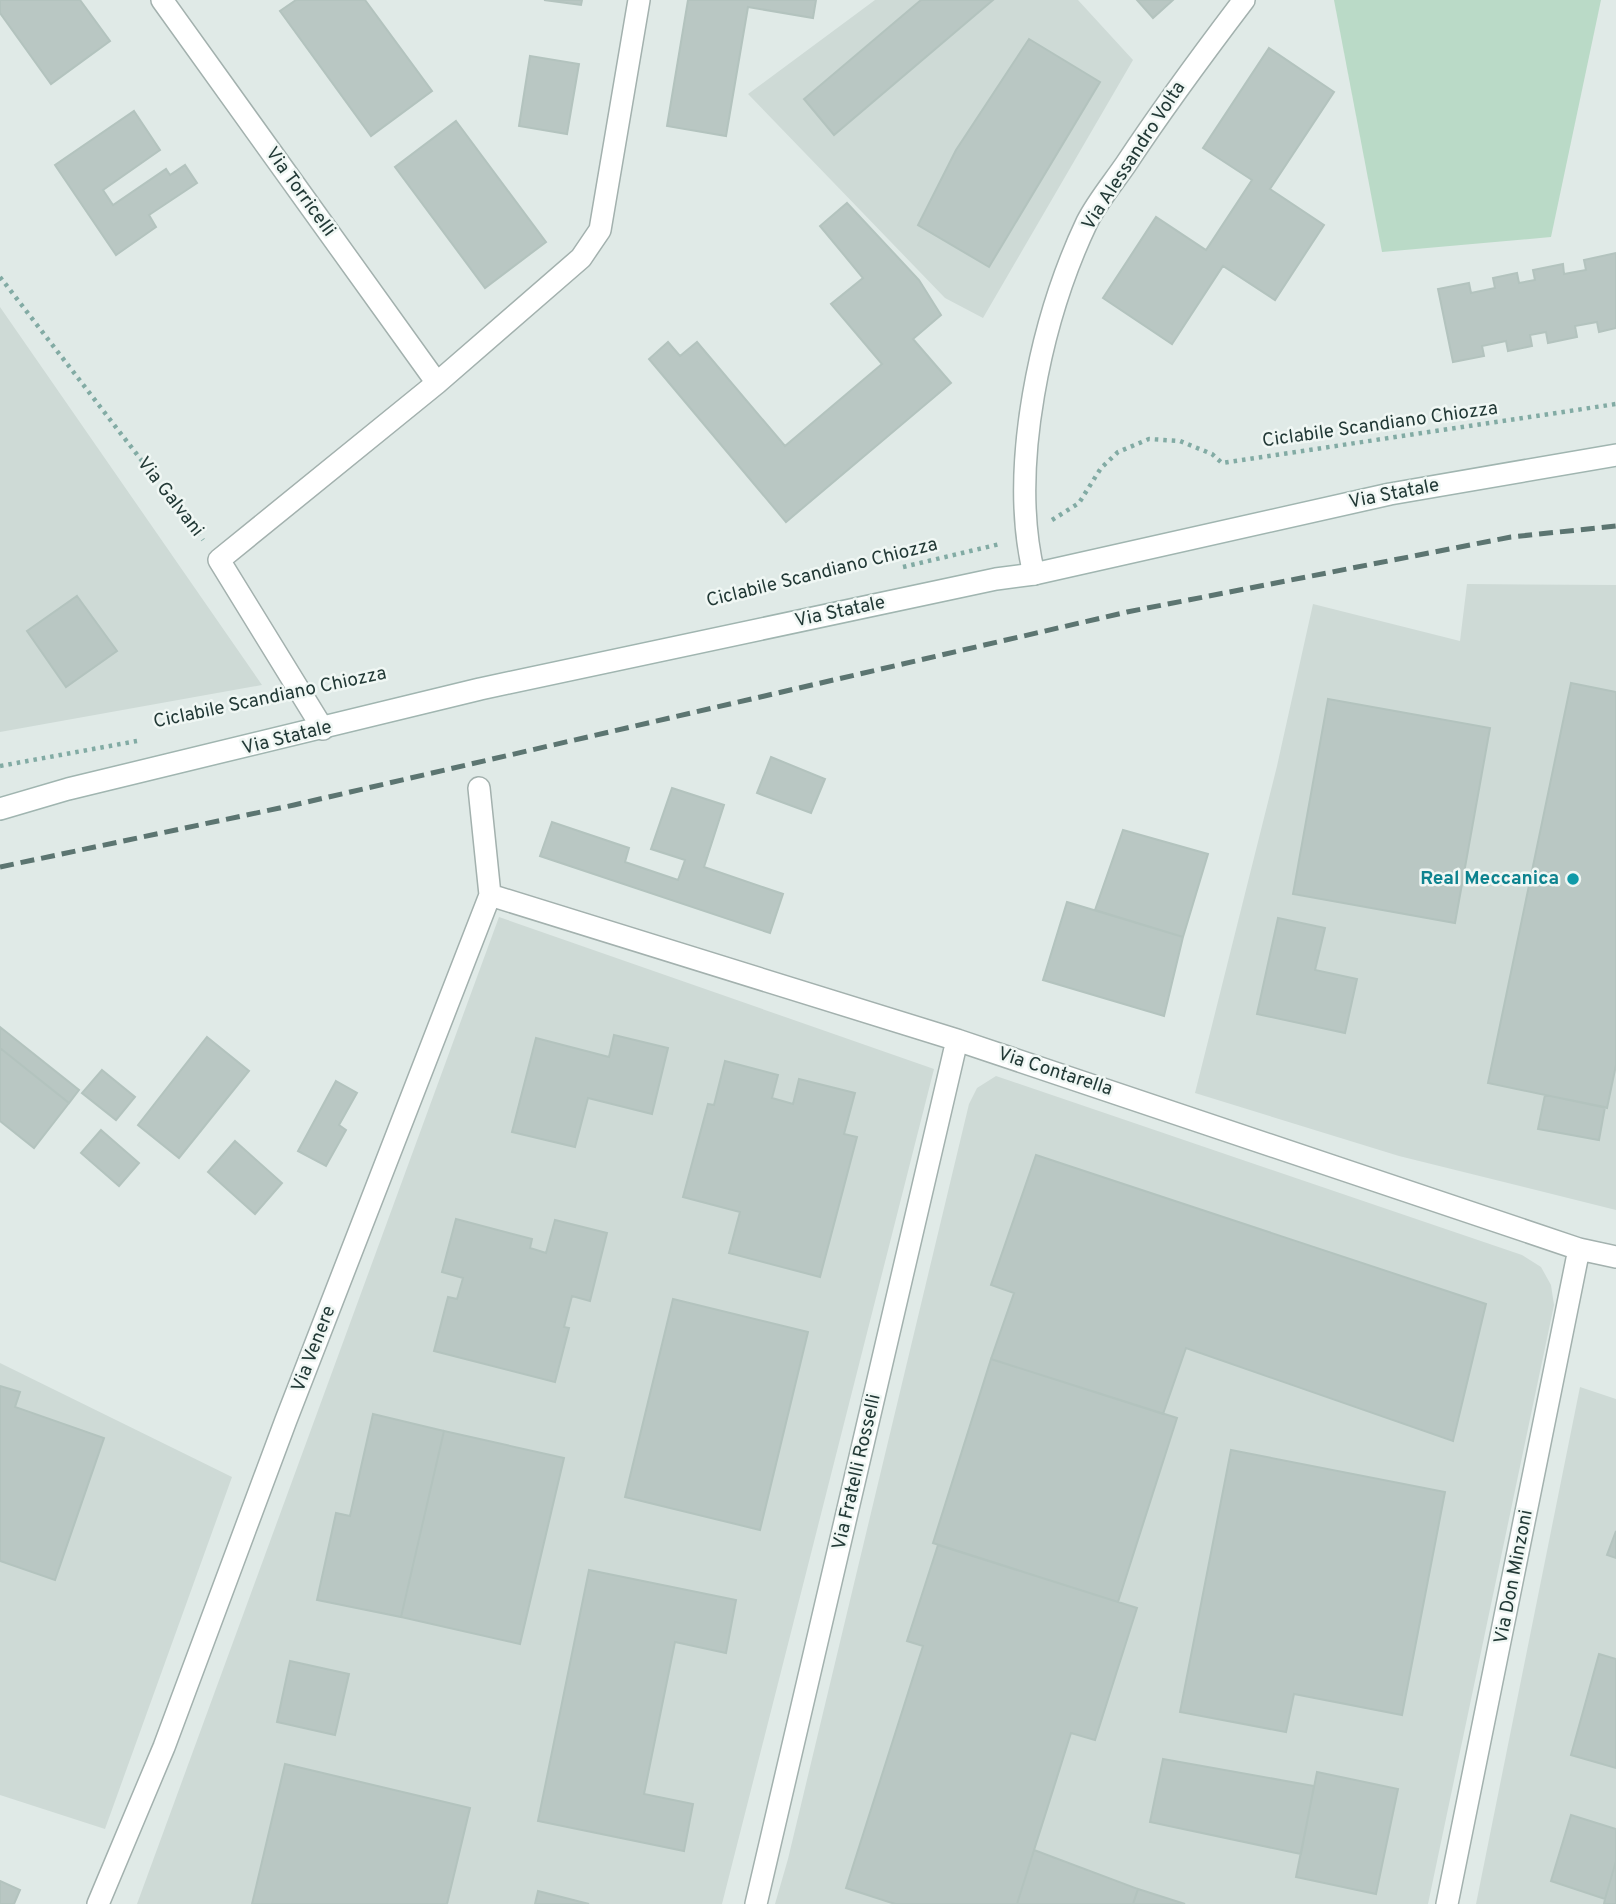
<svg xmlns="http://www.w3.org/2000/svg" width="1616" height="1904" font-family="Overpass,sans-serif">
<rect width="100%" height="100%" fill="#e0eae7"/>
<!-- built -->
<path fill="#cedad6" d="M875,0H1078L1133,60L983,318L945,298L748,94Z
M0,307L262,685L0,732Z
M1467,584L1616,585V1210L1399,1156L1195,1093L1277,766L1313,604L1460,641Z
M499,917L934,1069L722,1904H137Z
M996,1076L1522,1255L1541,1267L1551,1285L1554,1305L1428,1904H775L788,1859L969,1104L977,1088Z
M0,1363L232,1477L105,1829L0,1795Z
M1580,1387L1616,1399V1904H1476Z"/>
<!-- green -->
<path fill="#badac7" d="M1334,0H1601L1551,237L1382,252Z"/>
<!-- building -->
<path fill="#b9c7c3" stroke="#b3c3be" stroke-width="2" d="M0,0H80L110,41L51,84L0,13Z
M296,0H365L432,91L371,136L280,11Z
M544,0H582L581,5Z
M688,0H816L813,18L748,7L726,136L667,126Z
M921,0H993L834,135L804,99Z
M1137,0H1173L1153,18Z
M1029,39L1100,82L989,267L918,225L956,150Z
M1269,48L1334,92L1270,189L1324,225L1275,300L1223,266L1172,344L1103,298L1156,217L1206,250L1252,180L1203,148Z
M530,56L579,64L567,134L519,126Z
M134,111L160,150L103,190L113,205L166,169L170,175L185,165L197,183L149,215L156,227L116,255L55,165Z
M456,121L546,242L485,288L395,167Z
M847,203L919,280L941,315L913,339L951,383L786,522L649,359L668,342L680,356L697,342L785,446L882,364L831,304L863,278L820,226Z
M1616,253V328L1599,332L1597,322L1575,326L1577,337L1548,343L1546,332L1530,335L1532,346L1508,351L1506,341L1482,346L1484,356L1453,362L1438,289L1469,283L1471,293L1495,288L1493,278L1517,273L1519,283L1535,280L1533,270L1563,264L1564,274L1586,270L1584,260Z
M77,596L117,651L66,687L27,631Z
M1571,683L1616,692V1065L1607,1108L1488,1083Z
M1328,699L1490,728L1455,923L1293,894Z
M771,757L825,779L811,813L757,793Z
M672,788L724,805L704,867L783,894L770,933L540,856L552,822L629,848L625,862L678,880L685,860L651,849Z
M1123,830L1208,854L1183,937L1095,910Z
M1067,902L1183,937L1164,1016L1043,980Z
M1278,918L1325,928L1315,970L1357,979L1345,1033L1257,1014Z
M0,1027L79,1090L69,1103L0,1048Z
M614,1035L668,1048L652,1114L588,1098L575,1147L512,1132L536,1038L609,1057Z
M207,1037L249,1071L179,1158L138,1125Z
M0,1048L69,1103L34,1148L0,1121Z
M725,1061L778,1075L772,1098L793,1104L799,1079L855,1093L844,1134L857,1137L820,1277L729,1253L740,1212L683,1197L708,1104L714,1105Z
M102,1070L135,1097L116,1120L82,1093Z
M336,1081L357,1093L339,1125L346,1130L326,1166L298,1151Z
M1545,1095L1605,1107L1599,1140L1538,1129Z
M101,1130L139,1163L119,1186L81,1153Z
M235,1141L282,1183L255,1214L208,1172Z
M1036,1155L1486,1304L1453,1441L1186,1348L1163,1414L991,1359L1014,1293L991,1285Z
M456,1219L532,1239L530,1248L546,1253L555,1220L607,1233L590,1301L572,1296L564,1327L569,1328L555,1382L434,1351L448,1297L457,1299L463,1278L442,1272Z
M673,1299L808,1332L760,1530L625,1497Z
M991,1359L1177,1418L1118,1602L933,1543Z
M0,1386L20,1392L15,1407L104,1438L55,1580L0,1561Z
M373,1414L444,1431L401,1617L317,1600L336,1513L350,1516Z
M444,1431L564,1458L520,1644L401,1617Z
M1231,1450L1445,1492L1402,1715L1294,1694L1286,1732L1180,1712Z
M1616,1531V1558L1607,1555Z
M938,1545L1137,1608L1095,1740L1071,1733L1017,1904H895L846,1888L923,1646L907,1641Z
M589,1570L736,1600L726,1653L675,1642L644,1794L693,1804L684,1851L538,1821Z
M1599,1654L1616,1659V1768L1571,1755Z
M290,1661L349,1674L335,1735L277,1722Z
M1163,1759L1314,1786L1301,1854L1150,1822Z
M285,1764L470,1808L447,1904H252Z
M1317,1772L1398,1789L1376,1894L1296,1877Z
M1571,1815L1616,1829V1861L1605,1899L1551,1881Z
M1034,1850L1138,1889L1133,1904H1017Z
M1616,1861V1904H1604L1605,1899Z
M0,1881L20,1890L14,1904H0Z
M1138,1889L1185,1904H1133Z
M538,1891L589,1904H535Z"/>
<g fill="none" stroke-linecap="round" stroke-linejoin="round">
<defs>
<path id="minor" d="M162,0L437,383
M1034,574C1008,468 1041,319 1087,222C1097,202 1113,183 1126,164C1163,108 1203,54 1244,0
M323,729L219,560L437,383L581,258L600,230L639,0
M490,895L957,1040L1579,1249L1616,1257
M98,1904L164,1747L286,1420L490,895L479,788
M756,1904L957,1040
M1447,1904L1579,1249"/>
<path id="secondary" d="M0,809L68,789L480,689L996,579L1034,574L1390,494L1616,455"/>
</defs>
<!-- minor casing -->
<use href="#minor" stroke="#a3b1ae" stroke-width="24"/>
<!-- secondary casing -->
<use href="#secondary" stroke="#a0b5b0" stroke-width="24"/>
<!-- path -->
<path stroke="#82aba4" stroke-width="4.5" stroke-dasharray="3.5 5" stroke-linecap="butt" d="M0,277L203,540
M1052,520L1079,503L1101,468L1118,452L1149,439L1180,441L1212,454L1222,463L1616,404
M903,567L1000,544
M0,766L137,741"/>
<!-- minor -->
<use href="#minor" stroke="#fff" stroke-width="21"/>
<!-- secondary -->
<use href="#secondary" stroke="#fff" stroke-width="21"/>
<!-- rail -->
<path stroke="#5c7571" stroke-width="5" stroke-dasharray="14 7" stroke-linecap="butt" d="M0,867L294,805L1127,612L1511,537L1616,526"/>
</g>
<!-- markers -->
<circle fill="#0f9aa8" stroke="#f0f7f4" stroke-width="2.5" cx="1573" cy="879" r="7"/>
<g text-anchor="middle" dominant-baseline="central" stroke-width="5" stroke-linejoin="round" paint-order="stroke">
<!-- street labels -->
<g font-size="19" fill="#223936" stroke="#f0f7f4">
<text transform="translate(1134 156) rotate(-57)">Via Alessandro Volta</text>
<text transform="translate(300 192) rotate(54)">Via Torricelli</text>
<text transform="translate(1380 425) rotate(-8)">Ciclabile Scandiano Chiozza</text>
<text transform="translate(1394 494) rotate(-11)">Via Statale</text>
<text transform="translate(170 497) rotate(52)">Via Galvani</text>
<text transform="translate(822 573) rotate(-14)">Ciclabile Scandiano Chiozza</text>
<text transform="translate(840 612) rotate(-12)">Via Statale</text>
<text transform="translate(270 698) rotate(-12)">Ciclabile Scandiano Chiozza</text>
<text transform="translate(287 738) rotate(-14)">Via Statale</text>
<text transform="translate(1055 1072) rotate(18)">Via Contarella</text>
<text transform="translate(314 1349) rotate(-69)">Via Venere</text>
<text transform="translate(857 1472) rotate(-77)">Via Fratelli Rosselli</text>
<text transform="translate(1514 1577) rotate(-79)">Via Don Minzoni</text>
</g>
<!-- culture labels -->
<g font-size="19" font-weight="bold" fill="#0d838f" stroke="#f0f7f4" text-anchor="end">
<text x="1559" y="879">Real Meccanica</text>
</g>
</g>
</svg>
